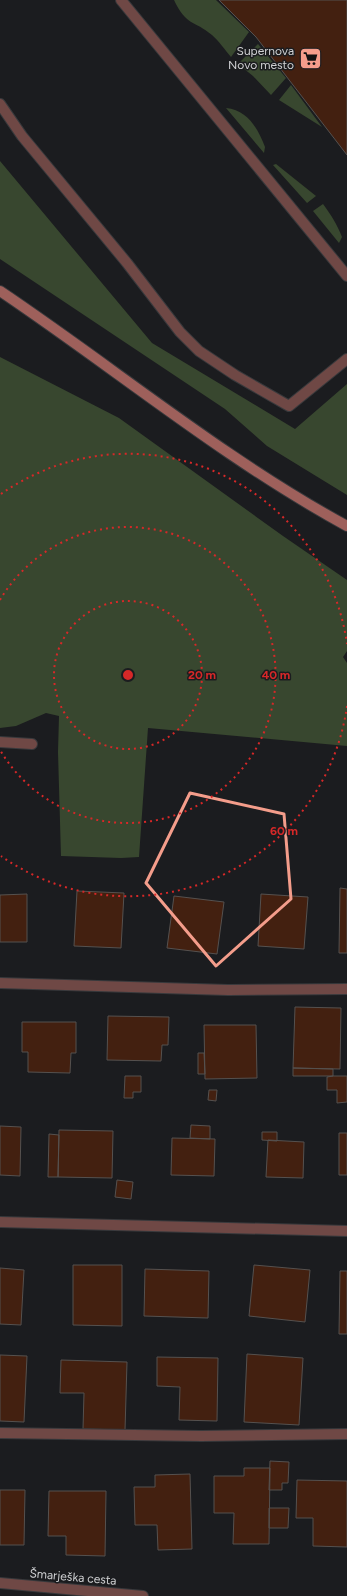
<svg xmlns="http://www.w3.org/2000/svg" width="347" height="1596" font-family="Figtree,sans-serif">
<rect width="100%" height="100%" fill="#1b1c1f"/>
<!-- green -->
<path fill="#38472f" d="M174,0H216L249,32L231,57C225,50 219,41 212,35C194,20 186,26 174,0Z
M258,44L286,78L271,95L253,76L238,64Z
M291,85L322,127L279,100Z
M226,108C248,110 258,129 265,147L264,153Z
M0,161L152,343L295,429L347,384V495L267,446L225,409L0,259Z
M276,164L316,196L307,203L273,165Z
M323,204C331,215 337,224 342,237L339,243L313,211Z
M0,357L119,418L283,536L347,580V651L343,657L347,663V746L148,728L139,857L121,858L61,856L58,752L59,716L46,713L16,726L0,728Z"/>
<!-- building -->
<path fill="#432010" stroke="#55514f" d="M219,0H347V155L256,37Z
M340,888L347,889V953H339Z
M77,891L124,893L121,948L74,946Z
M27,894V942H0V895Z
M261,894L308,897L304,949L258,946Z
M174,896L224,902L217,954L167,948Z
M295,1007L341,1008L340,1069L293,1068Z
M108,1016L169,1017L168,1045H162L161,1061L107,1060Z
M22,1022H76V1053H71L70,1073L28,1072V1052H22Z
M204,1025H256L257,1078L205,1079Z
M198,1053H204L205,1074H198Z
M293,1068L333,1069V1076H293Z
M125,1076H141V1092H133V1098H124Z
M333,1076H347V1102L337,1103V1090H327V1077Z
M209,1090H217L216,1101L208,1100Z
M191,1125L210,1126V1139L190,1138Z
M0,1126L21,1127L20,1176L0,1175Z
M59,1130L113,1131L112,1178L58,1177Z
M262,1132H277V1141L262,1140Z
M339,1133H347V1175H339Z
M49,1134L59,1135L58,1177H48Z
M172,1138L215,1139L214,1176L171,1175Z
M268,1140L304,1142L303,1178L266,1177Z
M117,1180L133,1182L131,1199L115,1197Z
M73,1265H122V1326L73,1325Z
M254,1265L310,1270L305,1322L249,1316Z
M0,1268L24,1270L21,1325L0,1324Z
M145,1269L209,1271L208,1318L144,1316Z
M340,1271H347V1334H339Z
M247,1354L303,1358L299,1425L244,1422Z
M0,1355L27,1356L24,1422L0,1421Z
M157,1357L218,1358L217,1421L179,1420L180,1387L157,1386Z
M61,1360L127,1362L125,1430L83,1429L84,1393H60Z
M270,1461L289,1462L288,1483H282V1490H269Z
M244,1468H270L269,1544H233L234,1513H214V1476H244Z
M190,1474L192,1549L158,1550L157,1525H135L134,1487H155V1475Z
M297,1480L347,1481V1547L313,1546V1518H296Z
M0,1490H25L24,1545H0Z
M49,1491H106L105,1556L66,1555V1536H48Z
M269,1508H289L288,1528H269Z"/>
<g fill="none" stroke-linecap="round" stroke-linejoin="round">
<defs>
<path id="service" d="M121,0L347,276
M0,104L22,136L127,263L180,332L199,351L235,375L289,406L347,359"/>
<path id="minor" d="M0,742L32,744
M0,983L228,990L347,989
M0,1222L347,1231
M0,1433L201,1436L347,1434"/>
<path id="tertiary" d="M0,1583L143,1596"/>
<path id="secondary" d="M0,291C116,369 224,459 347,526"/>
</defs>
<!-- service casing -->
<use href="#service" stroke="#38393c" stroke-width="12"/>
<!-- minor casing -->
<use href="#minor" stroke="#38393c" stroke-width="12"/>
<!-- tertiary casing -->
<use href="#tertiary" stroke="#38393c" stroke-width="12"/>
<!-- secondary casing -->
<use href="#secondary" stroke="#38393c" stroke-width="12"/>
<!-- service -->
<use href="#service" stroke="#6f4845" stroke-width="10"/>
<!-- minor -->
<use href="#minor" stroke="#6f4845" stroke-width="10"/>
<!-- tertiary -->
<use href="#tertiary" stroke="#6f4845" stroke-width="10"/>
<!-- secondary -->
<use href="#secondary" stroke="#9e605b" stroke-width="10"/>
</g>
<!-- marked area -->
<path fill="none" stroke="#f49d8b" stroke-width="3" stroke-linejoin="round" d="M190,793L284,814L291,899L216,966L146,883Z"/>
<!-- distance rings -->
<g fill="none" stroke="#d62828" stroke-width="2" stroke-dasharray="2 4">
<circle cx="128" cy="675" r="74"/>
<path d="M0 600A148 148 0 1 1 0 750"/>
<path d="M347 706A221 221 0 0 1 1 856M1 494A221 221 0 0 1 347 644"/>
</g>
<!-- icons -->
<defs>
<symbol id="supermarket-square" viewBox="-11 -11 22 22"><rect x="-9" y="-9" width="18" height="18" rx="4" fill="#f49d8b" stroke="#1b1c1f"/><path d="M-6-5.5h2.5l.6 2H6L4.5 2H-2.5L-4.4-4H-6ZM-1.5 3.2a1.3 1.3 0 1 0 .1 0ZM3 3.2a1.3 1.3 0 1 0 .1 0Z" fill="#111"/></symbol>
</defs>
<g fill-rule="evenodd">
<use href="#supermarket-square" x="298" y="46" width="25" height="25"/>
</g>
<g text-anchor="middle" dominant-baseline="central" stroke-width="3" stroke-linejoin="round" paint-order="stroke">
<!-- poi labels -->
<g font-size="12" fill="#d0d1d3" stroke="#1b1c1f" text-anchor="end">
<text x="294" y="51">Supernova<tspan x="294" dy="14">Novo mesto</tspan></text>
</g>
<!-- street labels -->
<g font-size="12" fill="#d0d1d3" stroke="#1b1c1f">
<text transform="translate(73 1577) rotate(5)">Šmarješka cesta</text>
</g>
</g>
<circle cx="128" cy="675" r="6" fill="#d62828" stroke="#1b1c1f" stroke-width="2"/>
<g font-size="12" text-anchor="middle" font-weight="bold" fill="#d62828" stroke="#1b1c1f" stroke-width="3" stroke-linejoin="round" paint-order="stroke">
<text x="202" y="679">20 m</text>
<text x="276" y="679">40 m</text>
<text x="284" y="835">60 m</text>
</g>
</svg>
